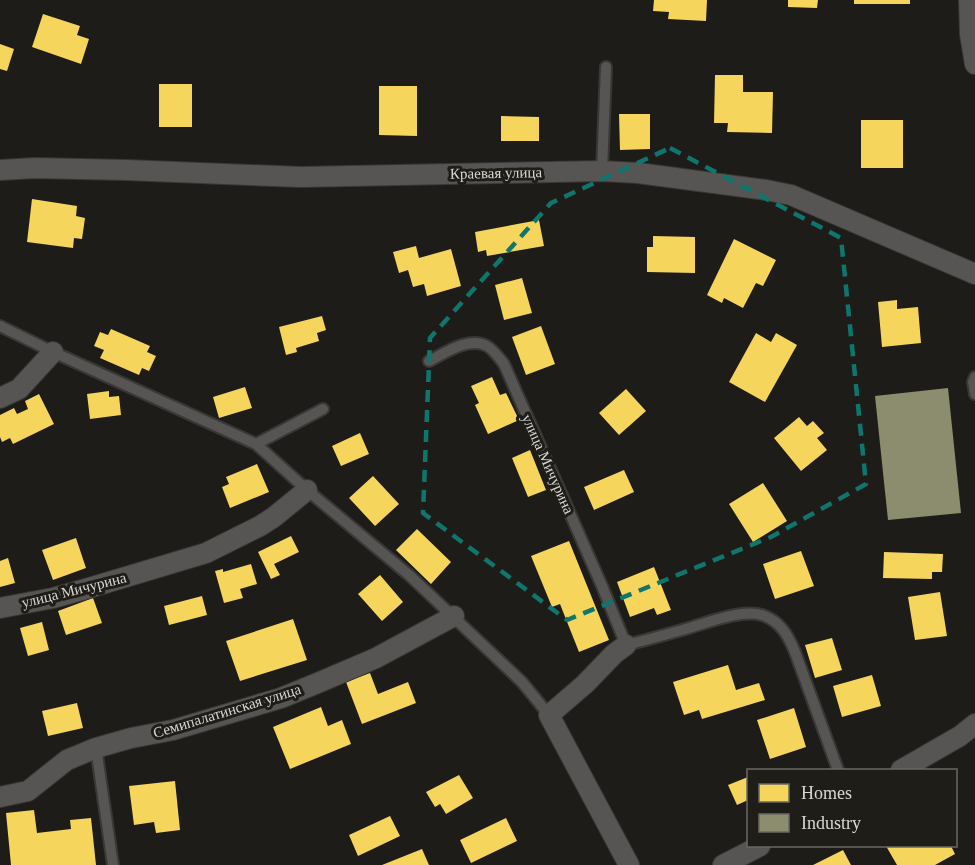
<svg xmlns="http://www.w3.org/2000/svg" width="975" height="865" font-family="Georgia,serif">
<rect width="100%" height="100%" fill="#1e1c19"/>
<!-- homes -->
<path fill="#f6d55c" d="M654,0H707L706,21L668,19L669,12L653,11Z
M788,0H818L817,8L788,7Z
M854,0H910V4H854Z
M43,14L80,26L77,35L89,39L81,64L32,47Z
M0,44L14,49L7,71L0,69Z
M715,75H743V92H773L772,133L727,132L728,123H714Z
M159,84H192V127H159Z
M379,86H417V136L379,135Z
M619,114H650V149L620,150Z
M501,116L539,117V141H501Z
M861,120H903V168H861Z
M32,199L77,206L76,216L85,218L82,239L74,238L73,248L27,242Z
M539,220L544,246L487,256L486,250L478,252L475,232Z
M653,236L695,237V273L647,272V247H653Z
M734,239L776,260L763,286L756,283L743,308L724,298L722,303L707,295Z
M416,246L419,258L451,249L461,286L427,296L424,284L413,287L408,270L399,273L393,252Z
M522,278L532,313L504,320L495,285Z
M897,300V309L918,307L921,343L882,347L878,302Z
M322,316L326,330L317,333L319,341L296,348L297,352L286,355L279,327Z
M541,326L555,364L526,375L512,337Z
M111,329L150,346L147,352L156,356L149,371L142,368L139,375L100,358L104,350L94,346L100,332L108,335Z
M756,333L771,342L776,333L797,345L765,402L729,382Z
M492,377L500,395L506,393L519,420L488,434L475,405L479,403L471,386Z
M245,387L252,408L219,418L213,397Z
M626,389L646,411L619,435L599,413Z
M109,391V397L119,396L121,415L90,419L87,394Z
M39,394L54,424L13,444L10,438L2,442L0,437V415L14,408L17,414L28,409L25,401Z
M799,417L807,426L813,421L824,433L817,438L827,450L801,471L774,438Z
M360,433L369,454L341,466L332,446Z
M530,450L546,490L528,497L512,458Z
M257,464L269,492L230,508L222,487L229,484L226,477Z
M624,470L634,492L594,510L584,487Z
M373,476L399,504L375,526L349,498Z
M763,483L787,521L753,542L729,504Z
M417,529L451,562L431,584L396,550Z
M291,536L299,552L274,564L280,575L271,579L258,552Z
M76,538L86,568L53,580L42,550Z
M569,541L609,640L579,652L560,604L552,607L531,556Z
M801,551L814,586L775,599L763,564Z
M884,552L943,554L942,572H932V579L883,578Z
M8,558L15,583L0,587V561Z
M251,564L257,584L240,589L243,598L224,603L215,571L223,569V572Z
M654,567L671,610L657,615L654,608L630,617L617,582Z
M380,575L403,602L382,621L358,594Z
M940,592L947,636L915,640L908,597Z
M202,596L207,615L169,625L164,606Z
M93,598L102,623L66,635L58,611Z
M293,619L307,660L240,681L226,641Z
M42,622L49,650L28,656L20,628Z
M832,638L842,670L815,678L805,645Z
M728,665L736,690L759,683L765,700L702,719L699,710L684,715L673,682Z
M370,673L378,694L408,682L416,703L362,724L346,682Z
M872,675L881,706L842,717L833,686Z
M77,703L83,728L48,736L42,711Z
M321,707L328,726L342,720L351,744L290,769L273,727Z
M794,708L806,747L770,759L757,720Z
M459,775L473,798L446,814L440,804L435,807L426,792Z
M748,777V800L737,805L728,785Z
M175,781L180,830L156,833L154,822L134,825L129,786Z
M34,810L37,833L71,829L70,820L91,818L96,865H11L6,813Z
M390,816L400,836L358,856L349,835Z
M506,818L517,841L471,863L460,840Z
M886,846H951L955,854L935,865H897Z
M422,849L429,865H382Z
M843,850L851,865H813Z"/>
<!-- industry -->
<path fill="#8c8c6e" d="M948,388L961,513L888,520L875,396Z"/>
<g fill="none" stroke-linecap="round" stroke-linejoin="round">
<defs>
<path id="service" d="M602,171L606,67
M0,326L53,352L256,444L307,490L409,575L522,682L549,715
M429,361C445,353 469,336 487,346C494,350 499,358 504,364L602,586L626,645C647,640 668,634 689,628C709,622 742,609 762,615C780,621 788,635 795,652L838,770
M975,377L973,382L975,394
M256,444L323,409
M96,748L113,865"/>
<path id="minor" d="M969,0L970,34L975,64
M0,170L35,168L126,170L301,177L602,171L638,173L766,190L791,195L975,274
M0,398L19,389L53,352
M0,608L53,598L89,588L206,553L260,526L274,517L307,490
M626,645L614,654L585,684L549,715L629,865
M901,770L960,736L975,724
M0,797L28,791L67,760L96,748L131,738L173,730L244,709L281,698L320,682L376,658L454,616
M723,865L760,846"/>
</defs>
<!-- service casing -->
<use href="#service" stroke="#393837" stroke-width="14"/>
<!-- minor casing -->
<use href="#minor" stroke="#393837" stroke-width="22"/>
<!-- service -->
<use href="#service" stroke="#565553" stroke-width="10"/>
<!-- minor -->
<use href="#minor" stroke="#565553" stroke-width="20"/>
</g>
<!-- marked area -->
<path fill="none" stroke="#0f766e" stroke-width="4.5" stroke-dasharray="12 8" stroke-linejoin="round" d="M670,148L841,238L866,484L771,537L567,620L423,513L430,338L551,203Z"/>
<g text-anchor="middle" dominant-baseline="central" stroke-width="6" stroke-linejoin="round" paint-order="stroke">
<!-- street labels -->
<g font-size="15" fill="#dad8d5" stroke="#1f1d18">
<text transform="translate(496 173) rotate(-1)">Краевая улица</text>
<text transform="translate(548 464) rotate(66)">улица Мичурина</text>
<text transform="translate(74 590) rotate(-14)">улица Мичурина</text>
<text transform="translate(227 711) rotate(-17)">Семипалатинская улица</text>
</g>
</g>
<!-- legend -->
<rect x="747" y="769" width="210" height="78" fill="#1f1d18" stroke="#6a6864" stroke-width="1.5"/>
<rect x="759" y="784" width="30" height="18" fill="#f6d55c" stroke="#6a6864" stroke-width="1.5"/>
<text x="801" y="799" font-size="18" fill="#dad8d5">Homes</text>
<rect x="759" y="814" width="30" height="18" fill="#8c8c6e" stroke="#6a6864" stroke-width="1.5"/>
<text x="801" y="829" font-size="18" fill="#dad8d5">Industry</text>
</svg>
